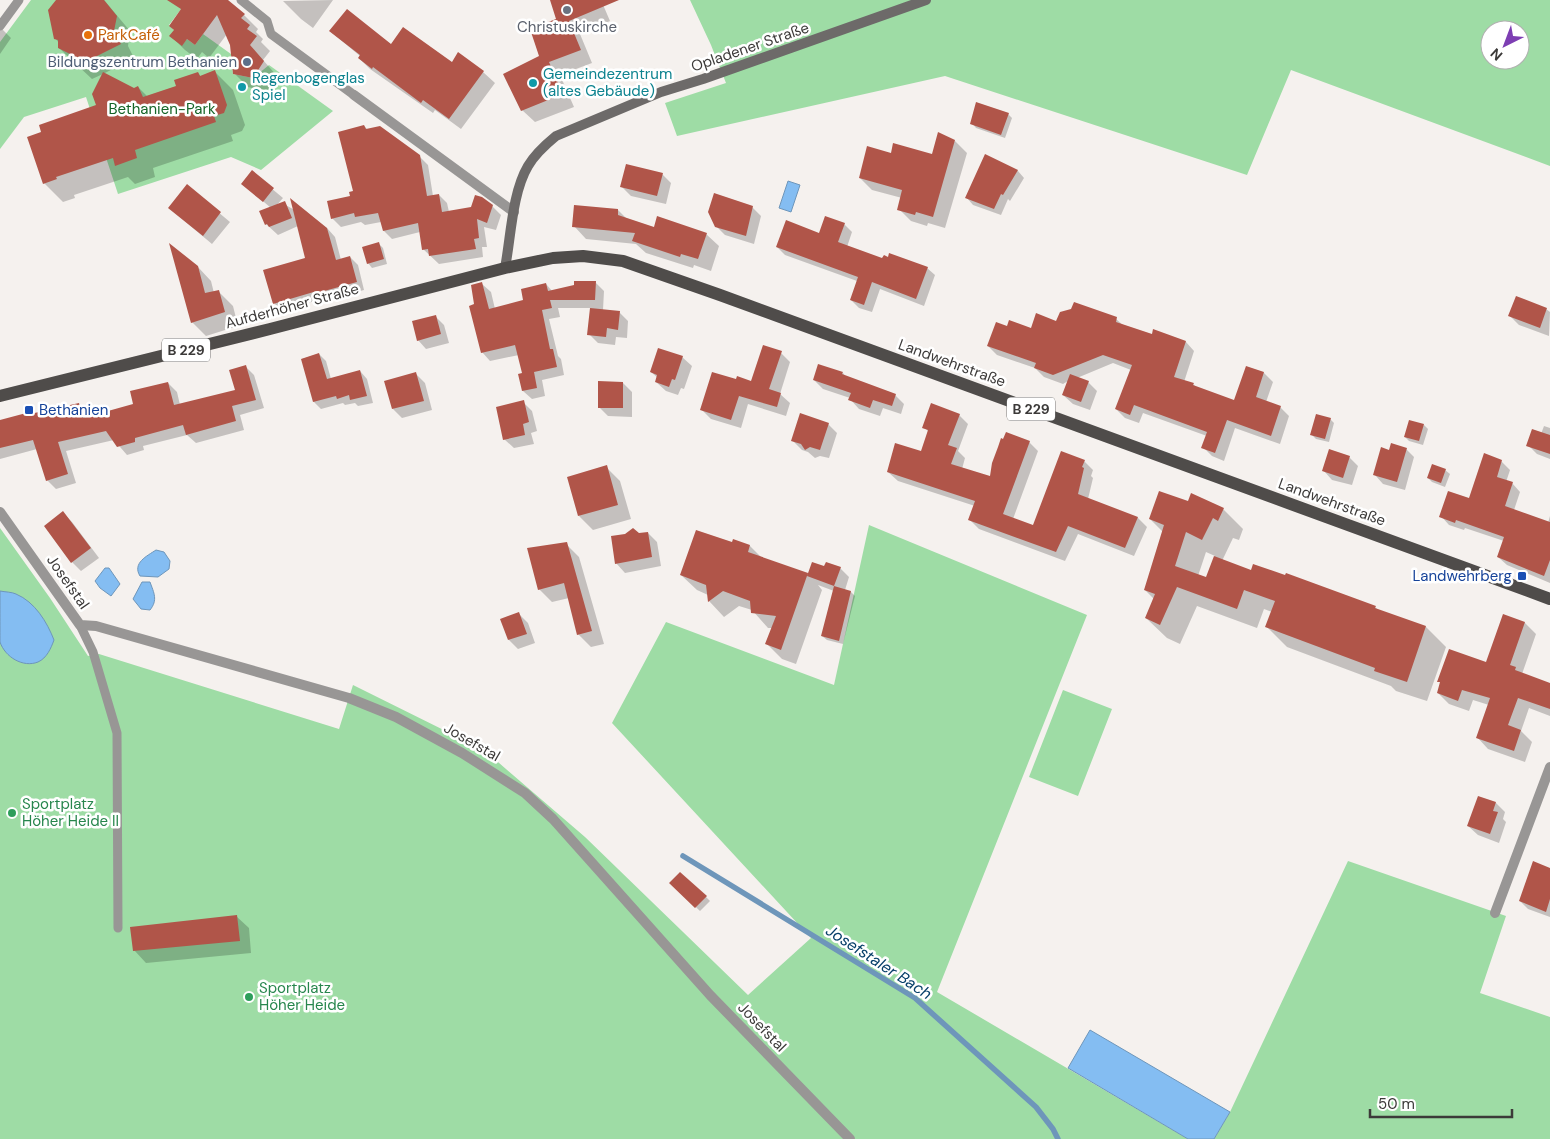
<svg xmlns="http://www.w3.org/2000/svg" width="1550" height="1139" font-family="'DM Sans',sans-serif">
<rect width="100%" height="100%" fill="#f5f1ee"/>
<!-- green -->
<path fill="#9edca5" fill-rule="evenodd" d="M31,0H188L169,25L174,30L182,45L187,39L195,45L203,34L231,54L233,74L253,78L269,65L333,111L261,170L231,157L118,194L86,97L24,117L0,149V42Z
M690,0H1550V166L1291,70L1247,175L945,76L677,136L665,103L726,83L711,45ZM1490,30H1520V60H1490Z
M869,525L1087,615L937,992L1188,1139H0V528L50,598L88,656L99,654L339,729L353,685L484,750L585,837L748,995L811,938L612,723L666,622L834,685Z
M1063,690L1112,709L1078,796L1029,777Z
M1348,861L1506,916L1480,993L1550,1017V1139H1214L1230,1112Z"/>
<!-- water -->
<path fill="#84bdf2" stroke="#6e96ba" d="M788,181L800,185L791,212L779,208Z
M156,550L164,552L170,561L169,569L158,577L140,576C132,563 147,556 156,550Z
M105,568H109L120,584L111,596L100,588L95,581Z
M142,582H150C154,593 158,600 150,610L141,609L133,599Z
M0,591C5,592 12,592 16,594C35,602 47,622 54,640C51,648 47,658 38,662C23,668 5,657 0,642C0,635 0,601 0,591Z
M1090,1030L1230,1112L1214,1139H1188L1068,1068Z"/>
<!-- shadow -->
<path fill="#0003" fill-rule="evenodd" d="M58,0H104L130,31L128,46L134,58L103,74L134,89L138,87L148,97L178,86L198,73L201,77L215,72L233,90L245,125L242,131L231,135L233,141L153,168L155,177L135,184L128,177L74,195L75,198L63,202L44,183L43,133L98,106L103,74L92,79L59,48V43L55,38Z
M187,0H224L244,15L258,29L256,32L263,39L261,42L270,51L263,60L277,76L267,92L248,87L234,73L232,45L227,34L209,58L202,52L197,59L185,50L171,36L175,30Z
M333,0L313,28L301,19L283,1Z
M551,0H601L610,21L580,34L592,63L560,75L574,107L535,122L522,110L541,57L558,19Z
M0,27L11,38L0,54Z
M330,31L483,72L495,83L461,129L435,110L433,113L370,69L359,58L360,56Z
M1008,114L1012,118L1005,138L976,128L972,123Z
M364,126L368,130L419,156L428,165L433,196L439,195L447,203L449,212L492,206L501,215L496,230L484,227L487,247H482L483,257L439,264L423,249L420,232L392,239L384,231L381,222L365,225L361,222L341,227L332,218L355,191Z
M955,141L967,153L945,228L928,223L927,226L911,221L899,209L902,198L872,190L860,178L892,154L933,155Z
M985,156L1018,171L1024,178L1010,201L1008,199L1001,215L973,205L967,198Z
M252,172L283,198L276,206L282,203L327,228L335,237L341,260L350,257L358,265L364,290L326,300L324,298L282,311L274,303L306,258L298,226L278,235L266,224L271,208L243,184Z
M662,174L671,183L666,204L631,196L622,187Z
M187,186L230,222L212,244L169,208Z
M752,207L761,216L754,244L725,235L716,226Z
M618,210L627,219L654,229L706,234L719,246L711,271L694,265L693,268L646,253L636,244L586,239L574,226Z
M844,224L852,232L847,247L883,260L927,268L935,275L924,306L880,289L872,312L859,308L851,300L857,281L785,255L777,247L819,234Z
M379,244L383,248L387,264L372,268L368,263Z
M197,266L211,281L214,293L219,292L233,306L238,326L206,336L192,322Z
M595,282L604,291L603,310L619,312L628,321L627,338L616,337L615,345L598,343L589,334L591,308H558L560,317L549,319L558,356L561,359L564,375L542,380L545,396L532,399L523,391L524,374L519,355L490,361L482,352L475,305L482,284L491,292L495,309L525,301L546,284L553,292Z
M1546,309L1550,312L1549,336L1519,325L1510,316Z
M435,316L444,325L449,343L426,349L418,340Z
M1116,319L1124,326L1153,336L1186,342L1194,351L1184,382L1193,384L1197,388L1235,402L1247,367L1264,373L1273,382L1266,402L1280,407L1289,416L1280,444L1235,428L1224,461L1212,456L1203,447L1207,436L1143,413L1139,423L1125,418L1116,409L1131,370L1113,363L1077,378L1088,382L1097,391L1090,410L1073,404L1063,395L1068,381L1063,384L1044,377L1035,368L997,355L988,346L1008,327L1032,330L1057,322Z
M781,353L790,362L780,394L790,403L786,416L748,404L741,428L711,419L702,410L736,380L752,382Z
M319,354L326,361L331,379L360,371L367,379L373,403L358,406L355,403L345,405L343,403L321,409L314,402L302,359Z
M682,357L692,366L684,389L681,388L678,395L666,391L656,382L658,378L651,372Z
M245,366L254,375L264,408L240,415L244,430L196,443L187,435L143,446L144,450L127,455L114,440L66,451L76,483L56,489L47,480L37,449L0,459V422L30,414L31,415L79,404L87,413L89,418L134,405L168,383L177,392L180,405L236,391Z
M843,373L846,377L895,395L904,404L901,414L883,408L880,416L859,409L850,399V398L823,389L814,380Z
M416,374L425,383L432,410L402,418L393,409Z
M623,383L632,392V417L608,416L599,407Z
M523,402L532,411L537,431L531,433L534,444L514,448L504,439Z
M959,415L968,424L958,451L965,458L962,469L991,478L1029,442L1038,451L1013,519L1034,527L1084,461L1093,470L1091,476L1093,478L1088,499L1138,518L1147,527L1134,556L1078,534L1065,561L979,529L970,520L975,506L898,481L888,472L922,453L929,432L924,427Z
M1330,419L1334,423L1329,442L1316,439L1312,435Z
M828,424L837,433L829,458L820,456L815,458L808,452L802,450L793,441Z
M1424,425L1428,429L1423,445L1409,441L1405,437Z
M1544,426L1550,428V459L1537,454L1528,445L1541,434Z
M1406,449L1414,457L1405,490L1383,484L1375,475L1390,451Z
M1349,457L1358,466L1352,485L1332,480L1324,471Z
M1501,461L1510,470L1506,482L1512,483L1520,492L1514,510L1548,523L1550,516V583L1507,565L1498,557L1504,541L1465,528L1464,530L1449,525L1441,516L1469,500Z
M606,467L620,481L631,519L593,530L579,516Z
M1445,470L1450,474L1445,487L1432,482L1428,478Z
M1189,503L1223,509L1243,529L1239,540L1233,538L1222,561L1251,572L1375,607L1378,610L1426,627L1446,647L1427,701L1396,691L1391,686L1287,647L1267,627L1272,612L1264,609L1257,628L1197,606L1180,644L1167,638L1146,618L1155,600L1145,590L1163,532L1150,519ZM1206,552L1215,556L1207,579L1198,576Z
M63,513L72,522L99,558L81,571L72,562Z
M648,533L657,542L661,566L625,573L616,563L639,534Z
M566,544L579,557L604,644L591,647L578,634L569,598L552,602L539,589Z
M732,544L750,546L763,559L808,576L825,567L840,568L849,577L845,590L851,592L855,596L843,644L827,640L822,636L834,591L818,585L822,590L796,664L782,659L766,643L772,628H768L752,610L739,606L724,617L709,601L708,595L697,590L681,575Z
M519,614L528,623L535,643L518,649L509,640L502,620Z
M1504,616L1525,623L1536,634L1522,674L1550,685V716L1529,708L1521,731L1532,742L1525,762L1488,749L1477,737L1489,705L1473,700L1469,711L1449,704L1438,693L1441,684L1439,681L1487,664Z
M1479,798L1496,803L1505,812L1503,819L1506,822L1499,843L1478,835L1468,826Z
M1550,869V917L1528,909L1520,901Z
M671,883L706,897L710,901L700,911Z
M236,916L249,928L251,953L146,963L134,950Z"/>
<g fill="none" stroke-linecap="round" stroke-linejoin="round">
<!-- stream -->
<path stroke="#6e96ba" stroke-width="5.5" d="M683,856L915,998L1036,1107L1053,1129L1058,1139"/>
</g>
<!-- building -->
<path fill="#b05549" d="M56,0H104L117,16L114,31L121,44L77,66L70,54L58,48V40L54,39L48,10Z
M167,0H228L245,14L241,18L250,25L247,29L257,36L250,45L264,61L253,78L233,74L230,45L217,15L195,45L187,39L182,46L169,36L174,30L169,26L181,9Z
M550,0H619L569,21L581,50L549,62L563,94L521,111L503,74L539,56L530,29L556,19Z
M347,9L391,44L403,27L452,62L458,52L484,71L449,119L423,100L421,103L373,67L372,69L358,58L360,55L329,31Z
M215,70L227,105L224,113L214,116L216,122L135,150L137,158L115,166L113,158L56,177L57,179L43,184L27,137L41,132L39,125L96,105L92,94L103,72L134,88L138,86L143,97L176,86L174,80L198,72L200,76Z
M976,102L1009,113L1001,135L970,124Z
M364,125L366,129L380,126L420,155L427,196L439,194L442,212L471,207L475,195L482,197L493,205L487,223L477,219L479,238L474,239L476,249L429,256L428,249L422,250L418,223L383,231L378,213L355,217L354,213L331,219L327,201L350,196L349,192L353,191L338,132Z
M938,132L955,140L933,217L916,212L915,215L897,210L902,190L859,178L867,146L891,153L893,143L932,154Z
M985,154L1018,170L1003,195L1001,194L994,209L965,198Z
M626,164L663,173L657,196L620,187Z
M252,170L274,188L263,202L241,184Z
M187,184L221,212L203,236L168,208Z
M714,193L753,206L746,236L715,227L708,212Z
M290,198L327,228L336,260L350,256L357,282L317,293V291L273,304L263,270L305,258Z
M285,201L292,218L269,227L267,224L265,225L259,211Z
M574,205L618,209V215L654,227L657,216L707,233L698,259L681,254L680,257L632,241L635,233L572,227Z
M825,216L845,223L838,242L882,258L884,255L888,257L889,253L928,267L916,299L872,282L864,305L850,300L858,277L776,247L786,220L819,233Z
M379,242L384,259L367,264L362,247Z
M169,243L198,266L205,293L219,290L225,312L191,323Z
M574,281H596L595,300H550L552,308L542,310L550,349H553L557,367L534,372L537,388L522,391L518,374L522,373L515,345L481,353L469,306L474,304L471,285L482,282L489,309L523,300L521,289L546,283L548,291L574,285Z
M1516,296L1547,308L1540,328L1508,316Z
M1074,302L1117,317L1116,322L1152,334L1153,329L1186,341L1174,377L1194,383L1193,385L1234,400L1246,366L1264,372L1256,397L1281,406L1271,436L1227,420L1215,453L1201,448L1207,432L1134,405L1130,415L1115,409L1132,365L1103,355L1053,375L1034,368L1036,363L987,346L996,322L1007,326L1009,320L1031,328L1036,313L1056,321L1060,312L1071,309Z
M590,308L620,311L618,330L607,328L606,337L587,335Z
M436,315L441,334L417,341L412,321Z
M763,345L782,351L769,389L781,393L777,407L739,396L731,420L700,410L712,372L736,379L737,376L751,381Z
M658,348L683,356L675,380L672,379L669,387L655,382L657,375L650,372Z
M319,353L327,379L360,370L367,396L350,400L349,395L337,399L336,396L313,402L301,359Z
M818,364L843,372L842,374L896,394L892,406L873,400L870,408L848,400L851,393L813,380Z
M246,365L256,400L232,406L236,421L186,435L183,425L135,438V442L117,447L106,431L58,442L68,474L46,481L33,440L0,448V420L30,412V414L79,403L83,418L133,404L130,391L168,382L174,405L235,390L229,370Z
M416,372L424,401L392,409L384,381Z
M1070,374L1089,381L1081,402L1062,395Z
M598,381L623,382V408H598Z
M524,400L529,422L523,424L525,435L503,440L496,407Z
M931,403L960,414L948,445L957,448L951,464L990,476L992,463L998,447L1001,438L1003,439L1006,432L1030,441L1003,514L1033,525L1061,451L1085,460L1082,467L1084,468L1078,494L1138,517L1125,548L1068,526L1056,552L968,520L975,501L887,472L895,443L921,451L928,430L922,428Z
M800,413L829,423L820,450L810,447L805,450L801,444L791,441Z
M1316,414L1331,418L1325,439L1310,435Z
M1409,420L1424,424L1419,441L1404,437Z
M1532,429L1550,435V454L1526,446Z
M1391,443L1407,448L1397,482L1373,475L1381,447L1389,450Z
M1329,449L1350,456L1343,478L1322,471Z
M1484,453L1502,460L1497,477L1513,482L1505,506L1550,522V560L1544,576L1497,557L1504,537L1456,520L1455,523L1439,517L1448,491L1469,498Z
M1432,464L1446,469L1441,483L1427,478Z
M607,465L618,505L578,516L567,477Z
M1159,491L1188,501L1191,493L1224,508L1218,521L1213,518L1202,540L1186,532L1175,566L1206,577L1214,556L1251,570L1253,564L1285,575L1286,573L1376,606L1375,608L1426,626L1407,682L1374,671L1375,668L1265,627L1275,601L1244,590L1237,609L1177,587L1160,625L1145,618L1155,594L1144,590L1164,525L1149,519Z
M63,511L91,548L71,563L44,526Z
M633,528L639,533L648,532L652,557L615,564L611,536L625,534Z
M696,530L732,542L733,539L750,545L748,552L808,573L781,650L765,644L776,616L751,613L750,601L723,591L708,602L706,585L680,575Z
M567,542L592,631L577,635L564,583L538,590L527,548Z
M812,562L824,566L826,562L841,567L834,586L807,576Z
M834,586L851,591L839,641L821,636Z
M519,612L527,634L508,640L500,619Z
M1503,614L1525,622L1510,665L1516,667L1515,670L1550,683V709L1518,698L1508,725L1521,730L1514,751L1476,738L1490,698L1462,690L1458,701L1437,693L1440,682H1437L1449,649L1486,662Z
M1478,796L1496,802L1493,811L1498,812L1490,834L1467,826Z
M1533,861L1550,868V899L1546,912L1519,901Z
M680,872L707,896L695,908L669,883Z
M237,915L240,941L133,951L130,927Z"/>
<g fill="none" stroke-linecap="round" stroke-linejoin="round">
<!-- service -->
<path stroke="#989695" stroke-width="9" d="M241,0L267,21L271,34L354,95
M0,26L19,0
M80,625L93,652L117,733L118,928"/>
<!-- minor -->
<path stroke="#989695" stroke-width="10" d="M354,95L514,212
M0,512L80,625L96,626L349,698L396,717L462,753L525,793L553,819L710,995L850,1139
M1495,913L1550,767"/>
<!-- secondary -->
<path stroke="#6d6a69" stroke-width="10" d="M505,268C511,237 512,193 528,166C535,154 545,145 556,136L661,92L703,79L926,0"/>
<!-- primary -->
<path stroke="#4f4c4a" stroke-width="12" d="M0,396L270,329L505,268L553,258L583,256L623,261L720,295L1550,599"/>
</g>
<!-- markers -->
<circle fill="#6b7280" stroke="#fff" stroke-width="2" cx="567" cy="10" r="5"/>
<circle fill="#e8710a" stroke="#fff" stroke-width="2" cx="88" cy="35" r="5"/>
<circle fill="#5c6f8a" stroke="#fff" stroke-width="2" cx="247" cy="62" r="5"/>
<g fill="#0f9aa8" stroke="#fff" stroke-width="2">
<circle cx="533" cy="83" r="5"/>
<circle cx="242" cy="87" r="5"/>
</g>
<g fill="#1a4fb4" stroke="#fff" stroke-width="2">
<rect x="24" y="405" width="10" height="10" rx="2.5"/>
<rect x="1517" y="571" width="10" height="10" rx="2.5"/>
</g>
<g fill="#2e9e5b" stroke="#fff" stroke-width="2">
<circle cx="12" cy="813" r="5"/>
<circle cx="249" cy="997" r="5"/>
</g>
<g text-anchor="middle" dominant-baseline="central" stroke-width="5" stroke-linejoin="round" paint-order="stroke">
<!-- shield labels -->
<g fill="#fff" stroke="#767574" stroke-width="1">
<rect x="162" y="338.5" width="48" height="23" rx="4"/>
<rect x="1007" y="397.5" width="48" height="23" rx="4"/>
</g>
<g font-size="14" font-weight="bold" fill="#3c3a39">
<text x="186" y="350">B 229</text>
<text x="1031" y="409">B 229</text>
</g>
<!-- worship labels -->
<g font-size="15" fill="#5b616d" stroke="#fff">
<text x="567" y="27">Christuskirche</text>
</g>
<!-- food labels -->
<g font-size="15" fill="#c56008" stroke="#fff" text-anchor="start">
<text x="98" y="35">ParkCafé</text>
</g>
<!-- street labels -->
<g font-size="15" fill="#3c3a39" stroke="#fff">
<text transform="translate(750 47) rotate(-19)">Opladener Straße</text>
<text transform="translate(292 306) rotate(-15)">Aufderhöher Straße</text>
<text transform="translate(952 363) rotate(20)">Landwehrstraße</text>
<text transform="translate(1332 502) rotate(20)">Landwehrstraße</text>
<text transform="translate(68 582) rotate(55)">Josefstal</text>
<text transform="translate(472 742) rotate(30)">Josefstal</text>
<text transform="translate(762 1027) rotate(46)">Josefstal</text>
</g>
<!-- service labels -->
<g font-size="15" fill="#4e5e75" stroke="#fff" text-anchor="end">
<text x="237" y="62">Bildungszentrum Bethanien</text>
</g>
<!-- culture labels -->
<g font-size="15" fill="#0d838f" stroke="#fff" text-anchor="start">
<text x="543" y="74">Gemeindezentrum<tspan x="543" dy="17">(altes Gebäude)</tspan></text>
<text x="252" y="78">Regenbogenglas<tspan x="252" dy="17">Spiel</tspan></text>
</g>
<!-- park labels -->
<g font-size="15" fill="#146528" stroke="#fff">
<text x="162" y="109">Bethanien-Park</text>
</g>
<!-- transit labels -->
<g font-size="15" fill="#164399" stroke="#fff" text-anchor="start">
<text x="39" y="410">Bethanien</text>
<text x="1512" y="576" text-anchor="end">Landwehrberg</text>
</g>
<!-- leisure labels -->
<g font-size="15" fill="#27864d" stroke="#fff" text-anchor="start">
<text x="22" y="804">Sportplatz<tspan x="22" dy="17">Höher Heide II</tspan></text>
<text x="259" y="988">Sportplatz<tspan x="259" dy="17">Höher Heide</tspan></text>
</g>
<!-- water labels -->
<g font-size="16" font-style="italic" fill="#073f69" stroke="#fff">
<text transform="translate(879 962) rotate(33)">Josefstaler Bach</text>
</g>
</g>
<!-- north arrow -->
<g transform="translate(1505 45) rotate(222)"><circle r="24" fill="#ffffff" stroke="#b1b0b0"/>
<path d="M0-4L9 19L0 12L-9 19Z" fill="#7d3eb3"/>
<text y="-8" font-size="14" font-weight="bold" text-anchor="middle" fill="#3c3a39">N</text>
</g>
<!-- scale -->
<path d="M1370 1109v8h142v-8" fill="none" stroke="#3c3a39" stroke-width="2.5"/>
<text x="1378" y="1109" font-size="15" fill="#3c3a39" stroke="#ffffff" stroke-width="4" paint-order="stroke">50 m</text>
</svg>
